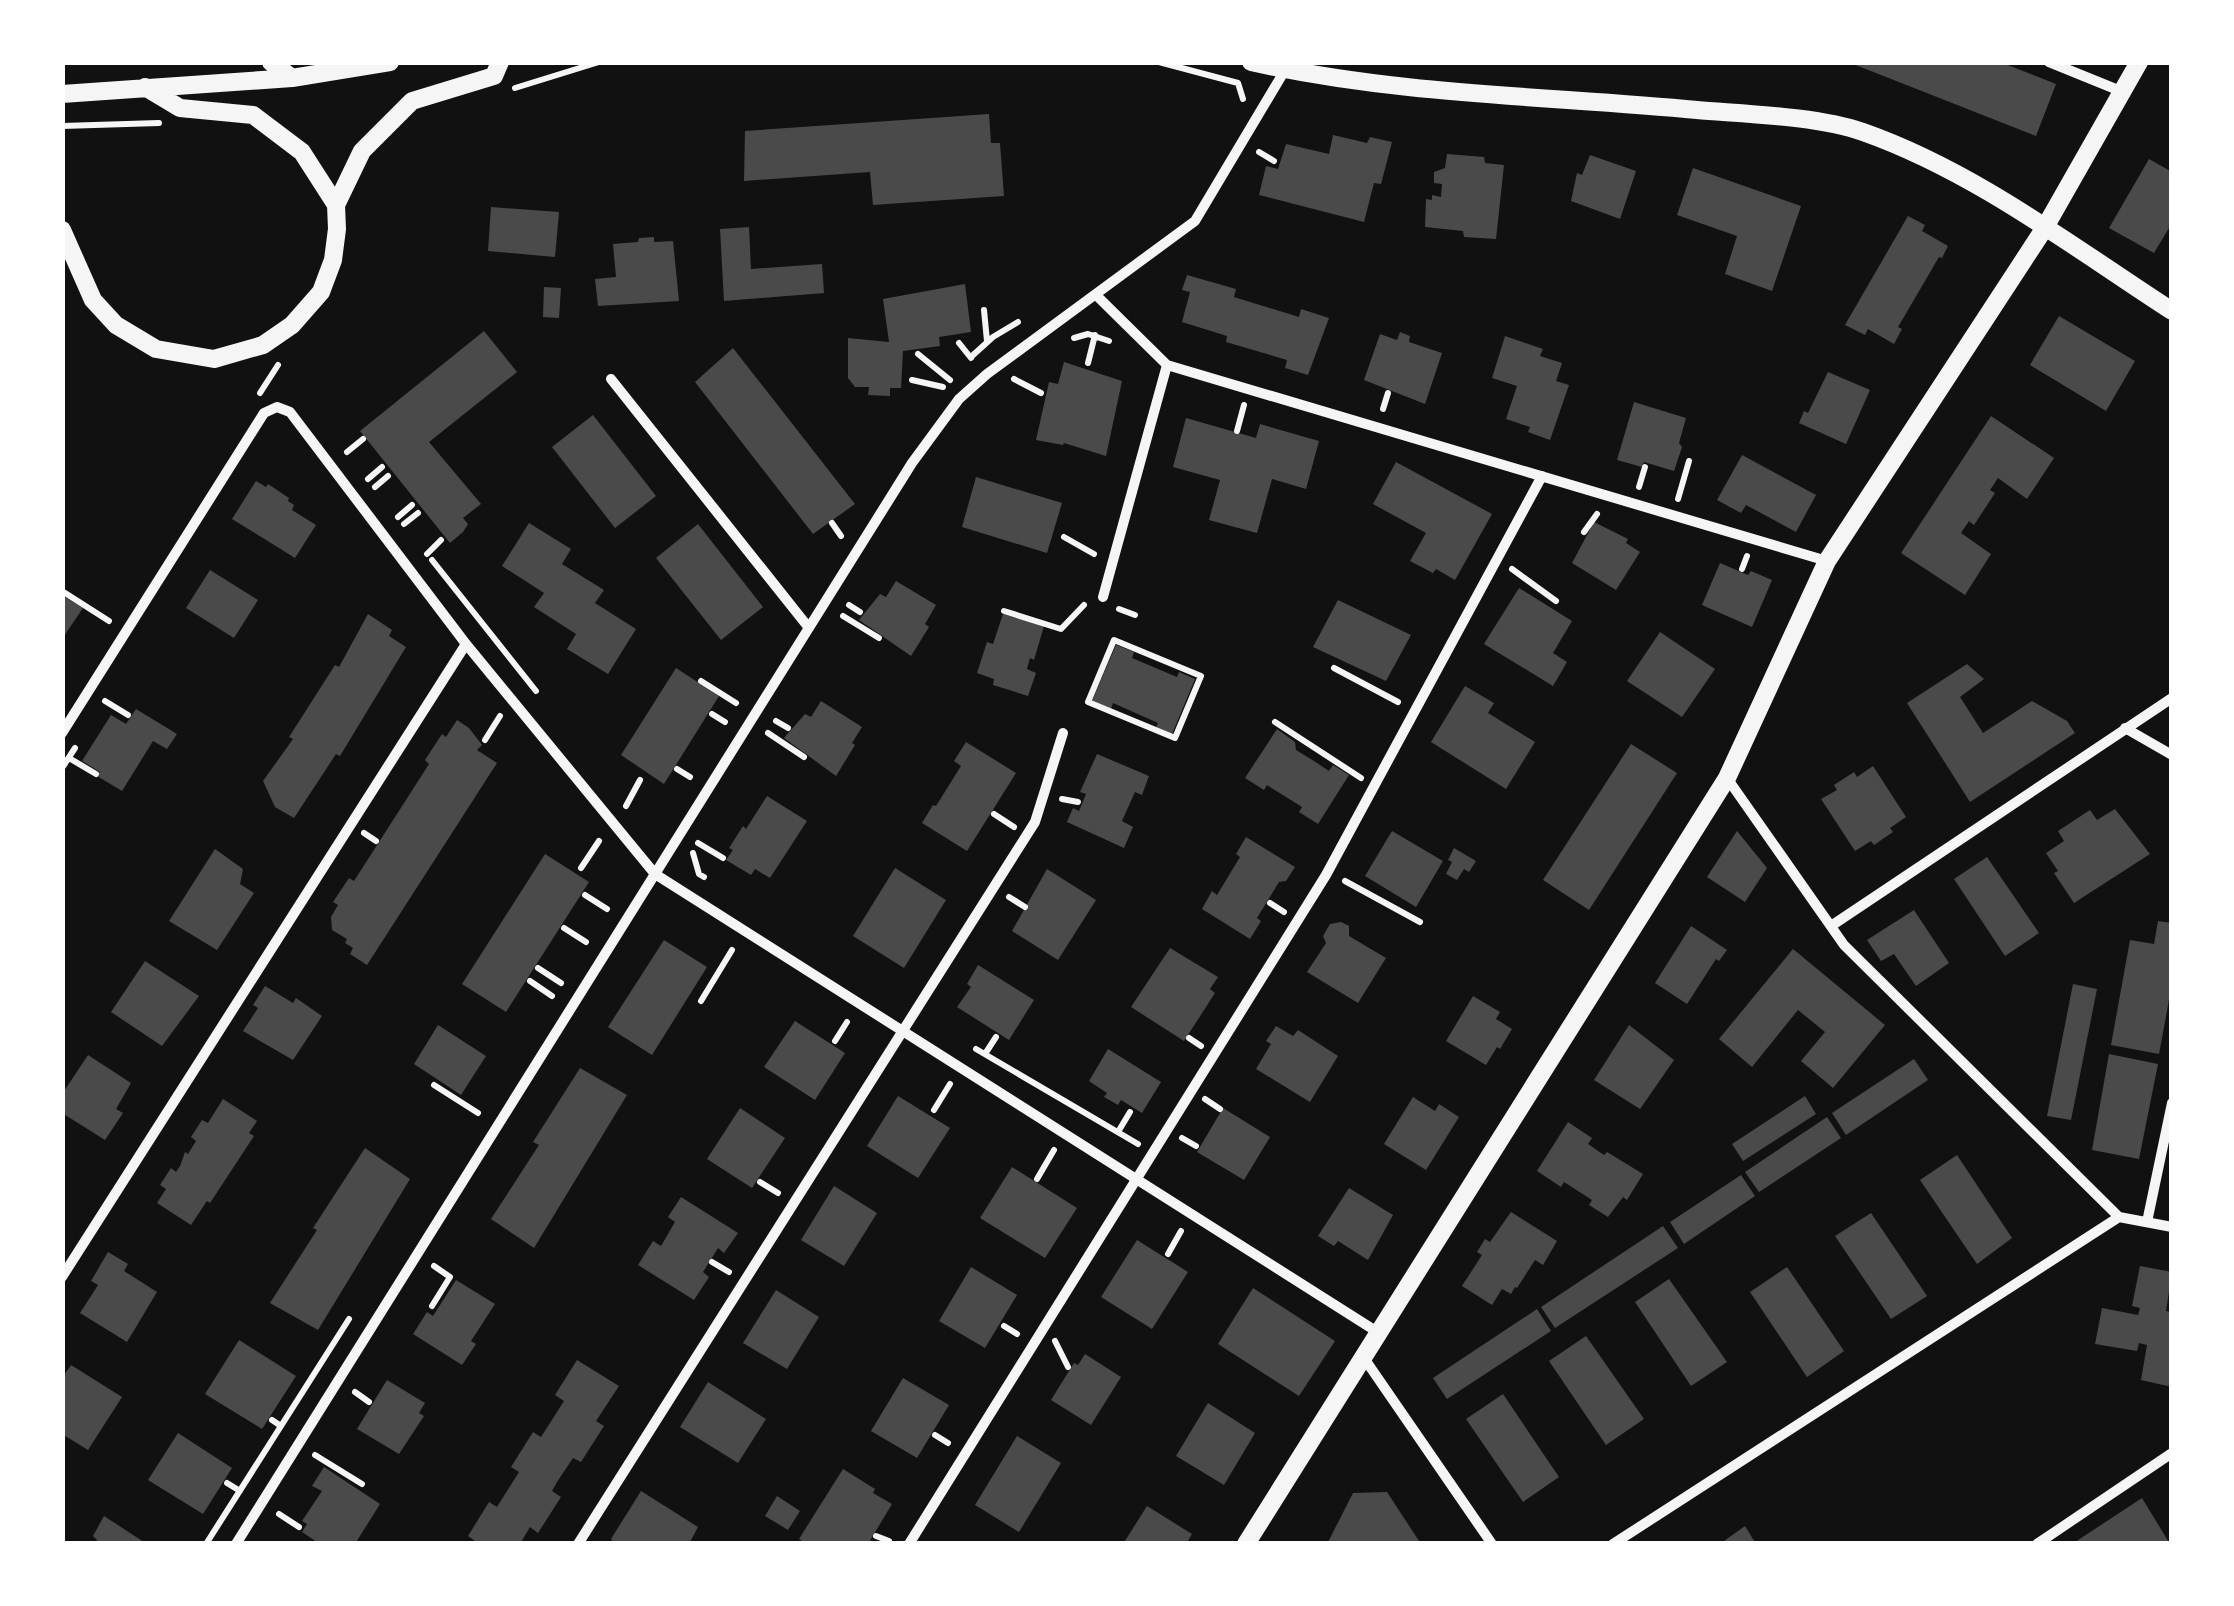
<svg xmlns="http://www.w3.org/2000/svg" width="2234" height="1606" font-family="'Golos Text',sans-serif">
<rect width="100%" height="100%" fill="#111"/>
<!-- building -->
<path fill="#4a4a4a" d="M1848,62H2000L2056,84L2036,136Z
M989,114L991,143H1000L1004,196L873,205L870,172L744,181L745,131Z
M1333,135L1367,143L1370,137L1392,142L1381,184L1374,183L1364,222L1259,195L1266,166L1278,169L1286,144L1329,154Z
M1447,154L1484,157L1485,163L1504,165L1496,239L1464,237L1463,231L1425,227L1426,199L1432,200V195L1441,197L1442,184L1434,183V172L1445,168Z
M1590,155L1636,171L1620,219L1571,201L1577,173L1582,175Z
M2149,159L2172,172V223L2154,253L2109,228Z
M1693,168L1801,206L1772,291L1725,274L1737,236L1677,215Z
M491,207L559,212L555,257L488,251Z
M1908,216L1925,225L1922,231L1948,246L1942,258L1939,257L1898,327L1902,329L1894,344L1868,329L1865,335L1845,325Z
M749,227L751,269L822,264L824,293L724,301L720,229Z
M654,237V242L673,241L679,301L598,306L595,279L616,277L613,244L638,242L639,238Z
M1187,275L1236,289L1234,297L1299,317L1301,309L1329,318L1308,375L1285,368L1287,360L1226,342L1227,336L1182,322L1190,292L1182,290Z
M965,284L971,332L939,337L940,346L903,351L901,388H890V396L868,395L869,387H855L848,378V338L889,342L883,299Z
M544,287L561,288L559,318L543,317Z
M2059,316L2135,361L2106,411L2030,365Z
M484,331L517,372L429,442L481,504L463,518L468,524L463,532L450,543L360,431Z
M1400,332L1410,336L1409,342L1442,353L1425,404L1364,380L1380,334L1397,340Z
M1505,336L1543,349L1540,356L1562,363L1556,381L1569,385L1550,440L1528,432L1530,427L1506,419L1517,386L1492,378Z
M733,348L855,504L813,534L695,382Z
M1064,362L1122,381L1106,456L1064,443L1063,445L1036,440L1049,382L1058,384Z
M1828,372L1870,390L1846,444L1799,423L1804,411L1808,413Z
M1634,402L1686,418L1679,443L1682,447L1674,471L1644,462L1642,467L1617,460Z
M593,415L656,496L615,528L552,447Z
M1991,416L2054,458L2027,499L1998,478L1990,490L1995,493L1974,525L1969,521L1961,533L1991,554L1965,595L1901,553Z
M1186,418L1256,438L1260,424L1319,441L1306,489L1272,479L1257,533L1209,520L1220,480L1173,467Z
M1742,455L1816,495L1796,532L1746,505L1741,513L1717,500Z
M1396,462L1492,514L1455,580L1436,569L1433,573L1410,561L1426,533L1373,504Z
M976,477L1062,503L1047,553L962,527Z
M256,481L266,487L268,484L289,498L288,501L294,505L292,510L316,525L295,558L232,519Z
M1594,522L1628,539L1626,543L1640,552L1616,590L1572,563Z
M529,523L571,549L562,564L604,590L595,603L636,629L608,674L567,649L576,634L534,607L544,593L502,566Z
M698,524L763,607L721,640L656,558Z
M1720,563L1748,575L1751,571L1772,580L1752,627L1702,605Z
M210,570L258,600L234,638L186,608Z
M896,581L936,605L925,624L929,627L911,656L859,620L880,594L886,597Z
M1519,588L1572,621L1553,653L1567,662L1553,686L1484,644Z
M62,595L83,608L62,639Z
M1338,600L1411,635L1386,681L1313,647Z
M368,614L392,630L389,636L406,647L340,756L336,754L294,818L275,807L263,781L293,739L289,737L335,665L339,667Z
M1003,614L1044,626L1034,660L1030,658L1027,669L1036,673L1028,696L993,685L994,679L977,673L987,642L993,644Z
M1660,632L1715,669L1682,717L1627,681Z
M1116,645L1134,652L1132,658L1177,677L1179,672L1195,679L1172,734L1156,727L1158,723L1113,703L1111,709L1092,701Z
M1967,664L1984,679L1960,697L1983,733L2032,701L2067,721L2075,733L1970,802L1907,703Z
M676,668L719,696L664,784L621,755Z
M1465,686L1494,703L1488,713L1535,742L1506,789L1431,742Z
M821,701L862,727L852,743L855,745L836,776L784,738L805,714L811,717Z
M136,709L177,734L167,749L153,741L122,791L97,776L100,772L82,761L111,715L126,724Z
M457,720L469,728L482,745L477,750L497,763L367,965L350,954L353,948L345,943L347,939L332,930L331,917L338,905L333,902L349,878L354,881L429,764L425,760L442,734L446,737Z
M1277,729L1295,742L1296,750L1314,761L1329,771L1333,765L1349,775L1318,824L1299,812L1302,807L1267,785L1264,790L1245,778Z
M966,742L1016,773L967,851L922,823L933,805L936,806L961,766L954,761Z
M1631,744L1677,773L1589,910L1543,880Z
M1097,754L1149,776L1142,795L1135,792L1122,821L1133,827L1124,848L1067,822L1073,808L1079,811L1086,794L1080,792Z
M1873,766L1906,817L1890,828L1893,832L1874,845L1871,841L1855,851L1821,799L1837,790L1834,785L1854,772L1857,777Z
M767,796L807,821L770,878L755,869L751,875L726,860L733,850L729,848L743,826L746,829Z
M2115,809L2150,854L2074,903L2054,873L2058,871L2046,853L2064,841L2058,831L2090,810L2097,820Z
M1392,831L1443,861L1416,907L1365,876Z
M1737,831L1767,868L1745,902L1707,877Z
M1246,837L1295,867L1286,881L1279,882L1257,918L1261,921L1250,939L1202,909L1212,891L1217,895L1240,857L1236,854Z
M1454,848L1476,861L1469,872L1464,869L1457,880L1446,874L1452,862L1448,860Z
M215,849L243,869L240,884L254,893L217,950L169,921Z
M545,854L589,882L506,1012L462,984Z
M1987,857L2039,933L2005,956L1954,879Z
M895,868L946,900L904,968L853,936Z
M1047,869L1096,900L1058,960L1012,931Z
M1914,910L1949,963L1916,986L1894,954L1881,961L1867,940Z
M2158,921L2172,923V984L2159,1054L2111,1045L2130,940L2154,944Z
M1341,922L1349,926V936L1386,958L1358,1003L1307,972L1326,943L1323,936L1330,924Z
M1691,926L1727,950L1719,961L1716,959L1687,1004L1655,983Z
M664,940L707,967L652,1055L608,1027Z
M1170,948L1218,977L1210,989L1215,993L1184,1041L1131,1007Z
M1793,949L1885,1025L1833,1088L1801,1061L1825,1032L1798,1010L1752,1067L1719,1039Z
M145,961L199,996L162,1046L111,1012Z
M978,965L1034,1000L1009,1040L957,1007L971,987L967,984Z
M2073,984L2097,989L2071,1120L2047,1116Z
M265,986L293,1003L296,998L322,1016L293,1060L243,1031L258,1008L253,1005Z
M1473,996L1500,1012L1496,1019L1512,1029L1500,1049L1497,1047L1486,1065L1446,1041Z
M795,1021L845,1053L815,1100L764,1067Z
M438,1025L486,1056L461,1095L414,1064Z
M1629,1025L1674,1060L1640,1109L1594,1080Z
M1276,1026L1293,1036L1298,1030L1338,1056L1310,1102L1256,1069L1271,1044L1266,1041Z
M1108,1049L1161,1082L1142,1113L1121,1100L1118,1105L1104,1097L1107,1093L1089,1081Z
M2109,1054L2158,1064L2139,1159L2092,1150Z
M88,1055L131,1083L116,1109L123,1113L105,1140L62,1113V1094Z
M1914,1059L1928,1080L1846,1135L1832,1113Z
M580,1068L627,1095L534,1248L491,1219L539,1145L533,1142Z
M898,1096L950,1128L918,1178L867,1146Z
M1805,1096L1816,1114L1743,1161L1732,1144Z
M1413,1097L1435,1111L1439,1104L1459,1117L1426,1170L1384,1144Z
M223,1099L257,1121L249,1133L254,1136L210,1203L207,1201L191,1225L157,1203L166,1189L160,1185L171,1168L176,1172L180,1166L185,1152L188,1154L196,1141L191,1137L202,1120L208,1123Z
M740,1108L785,1138L752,1188L707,1159Z
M1223,1108L1270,1137L1244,1180L1197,1152Z
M1827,1117L1841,1138L1759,1192L1745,1172Z
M1568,1122L1592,1138L1588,1144L1604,1155L1607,1152L1643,1174L1627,1200L1623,1197L1608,1217L1589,1205L1592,1200L1564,1182L1561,1187L1537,1171Z
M365,1148L410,1179L318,1330L270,1303L317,1230L313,1228Z
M1957,1155L2012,1238L1977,1264L1920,1180Z
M1012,1167L1077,1208L1045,1258L980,1218Z
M1741,1175L1755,1196L1684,1244L1670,1222Z
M834,1186L877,1213L844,1266L801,1240Z
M1349,1188L1393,1215L1368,1260L1338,1241L1334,1246L1318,1236Z
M681,1197L738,1233L724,1253L718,1248L703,1272L709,1277L694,1300L638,1265L653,1241L661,1246L675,1222L668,1217Z
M1511,1212L1557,1241L1543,1265L1535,1260L1517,1288L1515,1287L1511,1294L1502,1289L1492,1305L1462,1286L1482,1255L1477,1252L1485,1239L1490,1242Z
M1871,1213L1927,1296L1891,1319L1835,1236Z
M1663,1226L1678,1248L1555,1328L1541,1307Z
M1137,1240L1188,1272L1152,1329L1101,1297Z
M108,1252L128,1264L124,1271L157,1292L127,1342L80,1313L98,1285L91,1281Z
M2140,1266L2172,1272L2166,1311L2172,1312V1387L2141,1380L2147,1345L2139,1343L2137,1351L2095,1344L2102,1308L2138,1315L2140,1308L2132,1306Z
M971,1267L1017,1295L985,1348L939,1321Z
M1787,1267L1844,1351L1807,1377L1750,1292Z
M1669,1279L1727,1362L1691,1386L1635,1302Z
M456,1280L495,1304L471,1341L476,1344L462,1365L413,1334L427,1312L433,1316Z
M1253,1288L1335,1341L1299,1396L1218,1344Z
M776,1290L819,1317L787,1369L743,1343Z
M1537,1309L1551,1331L1447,1399L1433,1378Z
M1586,1336L1644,1419L1606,1445L1549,1361Z
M239,1340L296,1376L262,1429L205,1394Z
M1085,1354L1121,1377L1091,1425L1051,1400L1074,1363L1078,1365Z
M577,1360L619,1386L596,1421L604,1426L581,1462L573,1458L557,1482L552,1491L561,1497L538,1533L530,1527L520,1544H474L475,1541L468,1536L489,1502L497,1507L519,1472L511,1467L533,1432L541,1437L564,1401L555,1395Z
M71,1365L122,1397L88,1450L62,1434V1378Z
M903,1378L949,1405L917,1458L871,1431Z
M387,1380L425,1403L419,1413L424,1416L399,1454L357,1429Z
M708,1382L766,1419L738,1463L680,1427Z
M1503,1394L1559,1477L1523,1502L1466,1419Z
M1208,1403L1255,1433L1224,1485L1176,1456Z
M178,1433L232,1468L203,1514L148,1480Z
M1017,1436L1061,1463L1019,1532L975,1505Z
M324,1467L380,1504L355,1544H320L302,1532L307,1524L302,1521L322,1491L312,1486Z
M843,1469L875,1489L873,1493L892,1504L868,1544H807L799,1539Z
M641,1491L698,1527L689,1544H614L611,1539Z
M1387,1492L1421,1544H1327L1353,1493Z
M777,1496L800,1511L788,1530L765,1516Z
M2142,1498L2170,1544H2072Z
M1147,1506L1192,1534L1186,1544H1123Z
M104,1516L147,1544H95L97,1540L93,1536Z
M1745,1526L1756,1544H1726L1724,1541Z"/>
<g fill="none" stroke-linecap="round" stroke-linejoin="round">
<!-- path -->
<path stroke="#f5f5f5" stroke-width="6" d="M1159,62L1238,83L1243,99
M515,88L599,62
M62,126L159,123
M1259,152L1274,161
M984,310L987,341
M1074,338L1088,334L1109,341
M959,343L971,358
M918,354L950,380
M972,356L993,337L1018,322
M1088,363L1095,335
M1014,379L1041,393
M912,380L943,387
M260,393L278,365
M1383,409L1388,393
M1237,431L1244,405
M347,452L363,439
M368,479L382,467
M375,487L388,476
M1639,487L1645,467
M1678,499L1689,461
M398,517L412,505
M832,523L841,536
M404,524L418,513
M1584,532L1597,514
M1064,537L1094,554
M427,554L441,540
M432,560L536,691
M1512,569L1556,601
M1742,569L1747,556
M62,591L109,621
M849,605L860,612
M1119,609L1135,615
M1004,611L1061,629L1084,605
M843,616L879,638
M1114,640L1201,676L1175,738L1088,702Z
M1334,668L1398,702
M701,681L736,703
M105,701L128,715
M712,714L725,722
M776,721L788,728
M1275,722L1361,778
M768,733L804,757
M485,740L500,716
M69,758L96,774
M62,768L75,748
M677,769L690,777
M1062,799L1078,802
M626,806L640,780
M994,814L1014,827
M364,833L376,841
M698,843L723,858
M693,853L699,874L704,877
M581,868L599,841
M1345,881L1420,922
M585,895L607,909
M1009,897L1025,907
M1270,903L1284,912
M564,928L586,942
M538,968L561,983
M530,981L552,996
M701,1001L732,950
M1189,1038L1201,1046
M835,1041L847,1022
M976,1049L1138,1144
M985,1054L996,1037
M434,1085L478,1113
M1205,1099L1220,1109
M934,1110L950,1084
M1118,1132L1130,1112
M1182,1138L1196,1146
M1037,1179L1054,1150
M760,1182L778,1193
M1168,1254L1181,1231
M712,1262L729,1272
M432,1306L450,1277L434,1266
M1004,1326L1017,1334
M1055,1341L1068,1367
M355,1392L369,1402
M272,1420L281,1426
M935,1435L948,1443
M315,1455L362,1484
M227,1483L240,1491
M279,1514L299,1527
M876,1536L889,1541
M206,1544L349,1319"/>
<!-- minor -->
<path stroke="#f5f5f5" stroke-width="10" d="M2049,62L2123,92
M1096,295L1167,365L1827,561
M611,379L809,628
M1103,597L1167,365
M2125,728L2172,755
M62,733L264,413L277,407L290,412L466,644L655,874L1379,1333
M1727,778L1844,945L2119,1217L2172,1227
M1831,926L2172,698
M2147,1222L2172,1103
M62,1277L466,644
M1364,1358L1492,1544
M236,1544L912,463L959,399L987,374L1195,221L1285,70
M578,1544L1035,822L1063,733
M909,1544L1326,875L1542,476
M1613,1544L2119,1217
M2037,1544L2172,1453"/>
<!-- tertiary -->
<path stroke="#f5f5f5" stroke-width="18" d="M271,62L292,78
M1251,62C1398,95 1548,96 1697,110C1745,114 1818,116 1863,132C1974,171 2073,247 2172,311
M62,94L292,78L390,62
M336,205L362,151L412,101L494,76L500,62
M62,230L93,300L116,325L156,349L214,359L263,345L292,325L321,292L333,260L337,229L336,205L302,152L253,115L180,108L145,87
M1246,1544L1727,778L1827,561L2044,229L2139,62"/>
</g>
<!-- border -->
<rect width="2234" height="1606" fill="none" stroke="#ffffff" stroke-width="130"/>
</svg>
